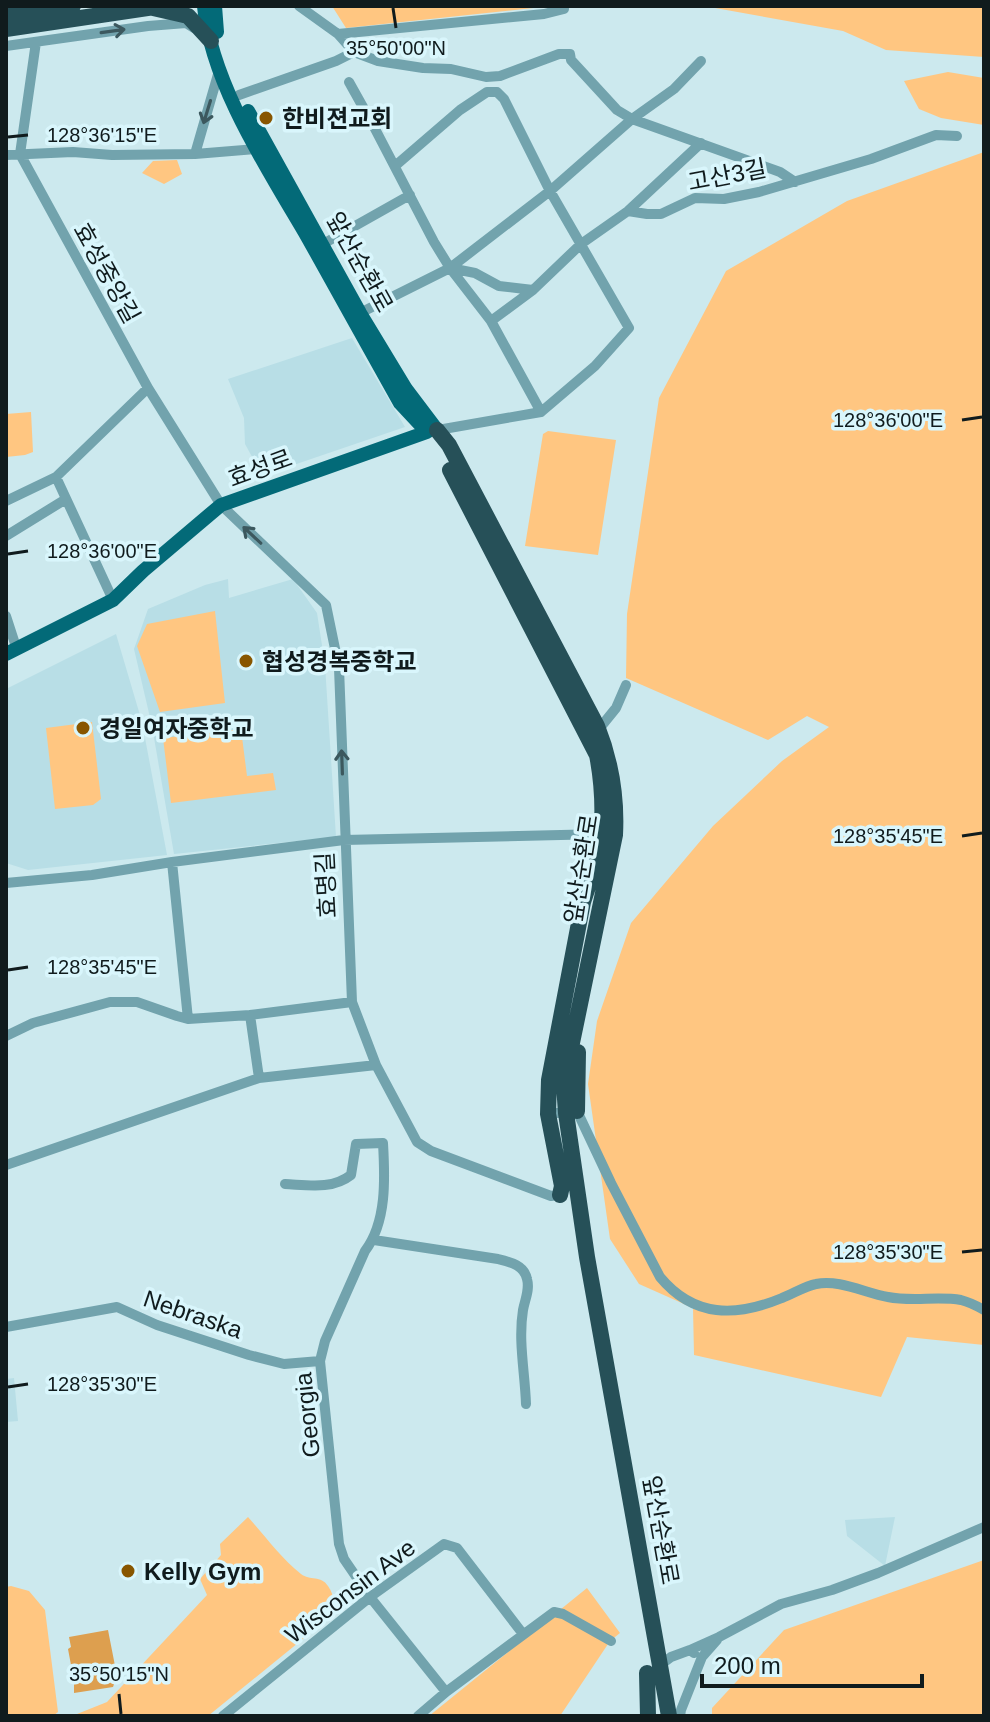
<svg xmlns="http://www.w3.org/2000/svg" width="990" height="1722" font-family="Arial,'Noto Sans KR',sans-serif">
<rect width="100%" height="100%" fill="#cce9ee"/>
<!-- built -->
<path fill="#b8dee6" d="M352,338L405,427L270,473L256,464L245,444L244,418L228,379Z
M228,579L229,598L293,579L317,613L325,665L336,837L174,854L152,726L134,649L148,609L205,585Z
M116,634L142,722L167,855L28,870L6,863V689Z
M14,1378L18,1421L6,1422V1379Z
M895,1517L885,1566L847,1536L845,1520Z"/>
<!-- green -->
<path fill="#ffc681" d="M332,6H552L346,28Z
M704,6H984V57L886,50L843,31Z
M948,72L984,78V125L941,118L919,109L904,81Z
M984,152V1345L907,1337L881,1397L694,1355L693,1308L639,1284L610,1239L588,1084L597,1021L631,923L713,826L782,761L829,727L807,716L768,740L626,678L627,614L659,398L726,271L847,201Z
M177,160L182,174L164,184L142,173L153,161Z
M31,412L33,452L25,455L6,457V414Z
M548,431L616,440L598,555L525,546L543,434Z
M215,611L225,703L160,712L137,646L147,624Z
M92,722L101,799L93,805L55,809L46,728Z
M241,729L247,776L273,773L276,790L171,803L163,738Z
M248,1517C265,1536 281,1558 301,1574C310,1581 321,1575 328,1586C337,1599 334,1610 325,1621L208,1716H72L107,1702L207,1595L200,1579L221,1555L220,1544Z
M984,1560V1716H712V1708L784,1630Z
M11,1586L29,1591L45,1610L58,1712L53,1716H6V1587Z
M587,1588L620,1633L610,1641L560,1716H429Z"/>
<!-- water -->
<path fill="#dd9f4f" d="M108,1630L117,1676L113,1687L74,1693V1681L68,1649L71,1647L69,1637Z"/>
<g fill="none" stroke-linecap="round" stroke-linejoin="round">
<!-- minor -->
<path stroke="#72a3ad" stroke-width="10" d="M299,6L338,34L354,52L378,61L423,68L451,69L486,77L500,76L559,54H570L571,60L617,110L632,119L780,172L795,182
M338,34L544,14L564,9
M36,42L20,154L148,388L221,505L326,605L339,668L352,1002L376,1065L417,1142L431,1151L551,1196L560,1195
M6,46L148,26L186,23L194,28
M349,82L373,125L434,242L450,268L491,321L541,412
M239,95L336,61L354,52
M195,154L219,71
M6,155L73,152L112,155L195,154L257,149
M395,166L460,110L487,92H497L504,99L550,191L629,328L595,366L541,412
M628,211L647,214H661L695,198L724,199L759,192L871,159L936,135L957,136
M323,244L410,195
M450,268L475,273L499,286L533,290
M360,313L450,268L550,191L632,119L674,89L701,61
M491,321L533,290L581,244L628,211L701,143
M432,431L541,412
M56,477L113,600
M6,501L56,477L148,388
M6,536L66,499
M6,616L17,650
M599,729L616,708L626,685
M172,862L188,1019
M6,883L92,875L172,862L344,840L603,834
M250,1015L259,1078
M6,1036L33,1023L110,1002H137L177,1016L188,1019L250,1015L352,1002
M548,1114L577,1111L611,1183L660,1277C694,1318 736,1317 782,1298C793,1294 805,1286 816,1284C839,1279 865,1293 888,1297C912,1302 937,1296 961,1300C969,1302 977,1306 984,1310
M6,1165L259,1078L376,1065
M285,1184C307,1185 332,1190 351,1175L356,1144L383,1143C385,1178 387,1222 365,1251L325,1341L320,1361L339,1544L344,1559L370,1597L446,1692
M374,1240L498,1259C510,1262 524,1265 527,1279C530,1290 525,1299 523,1310C518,1341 525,1373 526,1404
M6,1327L117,1307L157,1325L249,1355L284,1364L320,1361
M690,1650L719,1637L781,1604L832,1590L878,1573L984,1527
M659,1666L671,1657L690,1650L694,1653
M223,1716L370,1597L444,1544L457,1548L523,1634
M418,1716L446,1692L554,1612L563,1614L611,1641
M680,1716L681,1710L702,1657L717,1640"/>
<!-- major -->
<path stroke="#036a78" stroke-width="14" d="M215,6L217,32
M248,111L360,313L406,389L437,430
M6,654L113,600L143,571L221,505L427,432L400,403C369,348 339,293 308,238C269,171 211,84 204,6"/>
<!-- highway -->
<path stroke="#265058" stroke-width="16" d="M153,8L188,16L211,41
M6,15L73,6
M6,29L161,6
M437,430L449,445L597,726C611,761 617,797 615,835L567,1067L564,1085L566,1113L587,1257L669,1716
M450,470L597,755C605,796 604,834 596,874
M577,1111L578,1052
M560,1195L562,1186L548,1114L549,1080L583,902L596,863
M647,1673L648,1716"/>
</g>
<!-- one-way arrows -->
<defs><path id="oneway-shaft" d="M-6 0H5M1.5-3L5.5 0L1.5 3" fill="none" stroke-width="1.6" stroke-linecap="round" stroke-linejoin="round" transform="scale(2)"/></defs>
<g stroke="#3c585e">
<use href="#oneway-shaft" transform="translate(113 31) rotate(-8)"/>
<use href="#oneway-shaft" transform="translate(207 112) rotate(107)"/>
<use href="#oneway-shaft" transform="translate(252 535) rotate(-137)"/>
<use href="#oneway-shaft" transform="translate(342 762) rotate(-92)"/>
</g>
<!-- ticks -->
<path fill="none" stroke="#101b1d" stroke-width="3" d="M393,8L396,28M8,137L28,135M962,420L982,417M8,554L28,551M962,836L982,833M8,970L28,967M962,1252L982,1250M8,1387L28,1384M119,1694L121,1714"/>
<!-- markers -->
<g fill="#885600" stroke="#d9f6fc" stroke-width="3">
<circle cx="266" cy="118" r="8"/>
<circle cx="246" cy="661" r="8"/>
<circle cx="83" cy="728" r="8"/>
<circle cx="128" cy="1571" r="8"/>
</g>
<g text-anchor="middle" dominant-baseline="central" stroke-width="7" stroke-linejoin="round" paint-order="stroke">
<!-- poi labels -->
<g font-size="24" font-weight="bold" fill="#101b1d" stroke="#d9f6fc" text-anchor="start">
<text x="282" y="118">한비젼교회</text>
<text x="262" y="661">협성경복중학교</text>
<text x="99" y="728">경일여자중학교</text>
<text x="144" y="1571">Kelly Gym</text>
</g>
<!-- street labels -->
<g font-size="24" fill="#101b1d" stroke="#d9f6fc">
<text transform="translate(727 175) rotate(-11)">고산3길</text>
<text transform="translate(360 262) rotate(61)">앞산순환로</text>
<text transform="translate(107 273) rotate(61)">효성중앙길</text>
<text transform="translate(260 468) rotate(-20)">효성로</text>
<text transform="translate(581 869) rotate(-81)">앞산순환로</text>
<text transform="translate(326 885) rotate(-93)">효명길</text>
<text transform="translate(193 1314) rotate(19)">Nebraska</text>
<text transform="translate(307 1415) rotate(-96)">Georgia</text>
<text transform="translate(661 1530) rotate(80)">앞산순환로</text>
<text transform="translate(350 1591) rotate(-37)">Wisconsin Ave</text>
</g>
</g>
<g font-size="20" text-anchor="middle" fill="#101b1d" stroke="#d9f6fc" stroke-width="7" stroke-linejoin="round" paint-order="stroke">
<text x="396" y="55">35°50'00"N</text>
<text x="102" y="142">128°36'15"E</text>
<text x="888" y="427">128°36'00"E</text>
<text x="102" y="558">128°36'00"E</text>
<text x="888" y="843">128°35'45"E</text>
<text x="102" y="974">128°35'45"E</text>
<text x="888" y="1259">128°35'30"E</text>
<text x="102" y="1391">128°35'30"E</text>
<text x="119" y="1681">35°50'15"N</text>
</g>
<!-- border -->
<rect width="990" height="1722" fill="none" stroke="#101b1d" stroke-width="16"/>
<!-- scale -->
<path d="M702 1674v12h220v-12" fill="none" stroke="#101b1d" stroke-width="4"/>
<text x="714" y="1674" font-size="24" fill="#101b1d" stroke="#d9f6fc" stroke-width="6" paint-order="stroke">200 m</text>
</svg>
